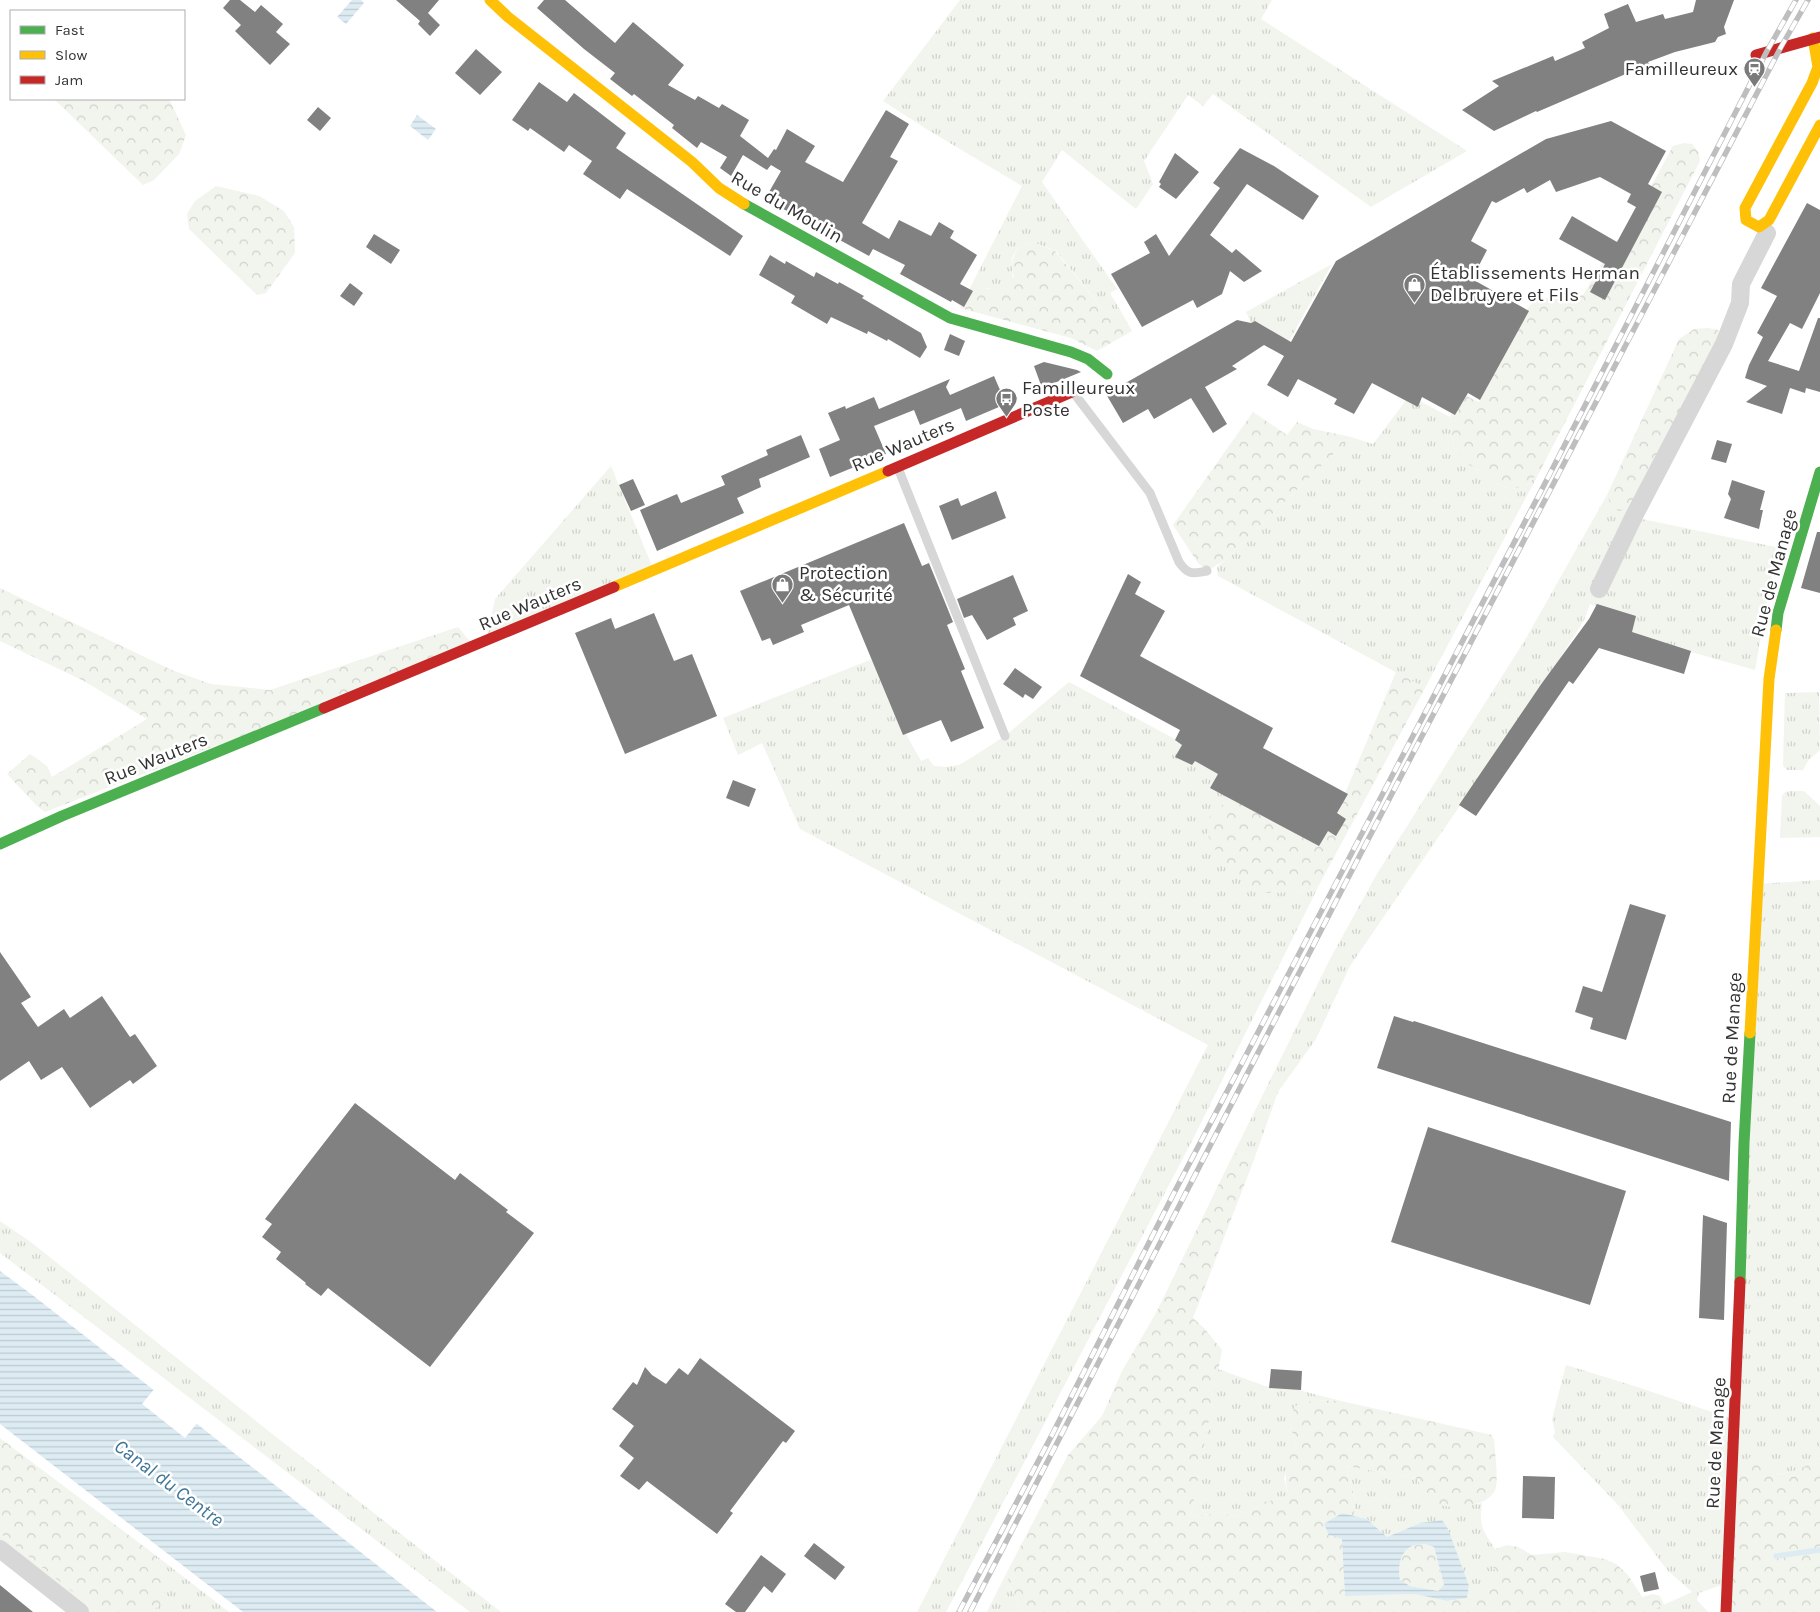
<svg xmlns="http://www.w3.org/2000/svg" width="1820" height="1612" font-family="Karla,sans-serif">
<defs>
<pattern id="grass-tufts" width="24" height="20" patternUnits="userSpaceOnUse" patternTransform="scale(1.25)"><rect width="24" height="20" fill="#f1f5ed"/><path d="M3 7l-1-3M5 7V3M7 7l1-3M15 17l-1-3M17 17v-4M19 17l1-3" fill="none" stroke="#cfd2cc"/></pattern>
<pattern id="forest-crowns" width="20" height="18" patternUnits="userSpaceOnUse" patternTransform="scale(1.25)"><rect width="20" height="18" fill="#f1f5ed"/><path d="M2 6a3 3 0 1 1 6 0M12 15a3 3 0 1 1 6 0" fill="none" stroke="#cfd2cc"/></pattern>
<pattern id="water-rules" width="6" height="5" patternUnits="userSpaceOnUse" patternTransform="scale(1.25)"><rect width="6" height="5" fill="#ddebf3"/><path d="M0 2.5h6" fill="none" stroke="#becad1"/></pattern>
</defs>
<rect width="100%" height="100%" fill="#fff"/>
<!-- grass -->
<path fill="url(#grass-tufts)" d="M960,0H1272L1261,19L1467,151L1371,207L1213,94L1203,106L1188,95L1144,161L1153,184L1136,209L1062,150L1042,182L1117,289L1110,293L1123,315L1110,313L1102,308L1056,251L1032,242L1018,248C1016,251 1013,255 1012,259C1010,272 1018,282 1006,294L988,288L965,298L1022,186L928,130L883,101Z
M1332,264L1289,341L1251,323L1246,312Z
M1408,395L1450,417L1454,448L1467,464L1485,473L1495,484L1512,489L1527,485L1540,471L1425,688L1218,576L1217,567L1225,560L1351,437L1373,444L1404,403Z
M611,466L654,571L486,641L495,599Z
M1607,495L1612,508L1637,509L1642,519L1780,548L1772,575L1755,670L1617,631L1622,614L1590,604L1584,620L1553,670L1350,966L1316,1039L1278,1092L1252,1165L1246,1154L1233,1155L1330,959L1378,872L1525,640Z
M875,658L907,736L921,761L928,758L934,766L946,767L959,765L971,758L1005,736L1069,682L1223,765L1264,893L1308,891L1319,885L1194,1137L946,1612H917L1208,1045L800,829L762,743L738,755L723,718Z
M1819,692L1820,750L1808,761L1803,770H1787L1783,766L1785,693Z
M1788,791H1804L1820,806V837L1780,838L1782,797L1784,793Z
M1820,880V1458L1798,1470L1776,1475L1768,1466L1727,1583L1699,1593L1697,1600L1708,1612H1648L1692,1592L1668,1571L1618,1505L1553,1437L1555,1432L1552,1419L1566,1365L1634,1386L1733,1419L1758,884Z
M0,1221L32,1243L266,1429L501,1612H470L0,1253Z
M1218,1369L1265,1386L1295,1389L1341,1401L1315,1400L1290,1420L1296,1446L1284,1478L1289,1497L1263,1502L1252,1512L1235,1517L1223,1513L1191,1516Z
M1346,1466L1416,1478L1431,1500L1467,1506L1482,1503C1479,1526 1482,1529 1495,1549L1489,1560L1495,1570L1496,1584L1492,1589L1467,1598L1469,1586L1420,1523L1387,1537L1367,1519L1354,1516L1355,1500Z
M0,1533L97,1612H80L0,1549Z
M154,1554L229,1612H150L161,1604L164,1581Z
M1006,1574L1021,1612H987Z"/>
<!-- forest -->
<path fill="url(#forest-crowns)" d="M54,99H169L186,135L179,154L154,180L143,185Z
M1684,143L1692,144L1699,153L1700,161L1540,471L1527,485L1512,489L1495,484L1485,473L1467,464L1454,448L1450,417L1462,394L1479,402L1525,312L1532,303L1547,298H1569L1583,295L1614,243L1622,238L1633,220L1673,146Z
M216,186L259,196L284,211L294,227L295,253L266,293L257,295L189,229L187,214L195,201Z
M1032,242L1055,251L1102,308L1110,313L1123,315L1132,331L1097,351L1071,338L960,308C972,285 983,286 1006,293L1009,290V282L1014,277C1010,265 1012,259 1018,248Z
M1708,328L1718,330L1724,344L1637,509L1619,511L1612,508L1607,495L1679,339L1694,329Z
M1253,412L1287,435L1297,422L1313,429L1351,437L1225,560L1207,571L1198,563L1173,525Z
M0,588L174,671L211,684L270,690L458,627L474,646L45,812L37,806L7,774L30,754L47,766L52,777L147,719L84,681L0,641Z
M1396,672L1425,688L1319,885L1308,891L1264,893L1228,872L1208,836L1209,818L1215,809L1234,799L1319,844L1346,791Z
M1246,1154L1252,1165L1193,1318L1204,1328L1222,1350L1191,1516L1223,1513L1235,1517L1252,1512L1263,1502L1289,1497C1284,1478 1284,1461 1296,1446L1290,1420L1295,1406L1315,1400L1341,1401L1492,1435L1494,1440C1495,1454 1498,1474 1496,1487C1492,1508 1445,1512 1431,1501C1426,1496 1421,1484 1416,1478L1346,1466L1355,1500L1354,1516L1342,1513L1345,1596L1415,1594L1447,1601L1467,1598L1492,1589L1495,1584V1570L1489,1560L1495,1549L1507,1545L1518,1547L1532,1555L1565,1552L1605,1559L1616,1564L1628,1575L1642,1597L1653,1594L1660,1596L1664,1605L1648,1612H1021L1006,1574L1068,1455L1102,1416L1122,1371L1156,1313L1233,1155Z
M0,1438L154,1554L164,1581L165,1591L161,1604L150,1612H97L0,1533Z
M1751,1457L1768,1466L1777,1475L1798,1470L1820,1458V1612H1726L1732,1465Z
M1425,1544L1434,1547L1444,1586L1438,1591L1410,1586L1400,1580C1398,1568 1399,1552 1412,1546C1415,1544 1422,1545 1425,1544Z"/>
<!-- water -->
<path fill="url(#water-rules)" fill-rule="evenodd" d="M352,0H361L364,3L346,24L337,17Z
M417,115L436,129L428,140L410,126Z
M0,1271L35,1297L437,1612H243L0,1424Z
M1342,1513L1367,1519L1387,1537L1420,1523L1442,1520L1448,1529L1469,1586L1467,1598L1447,1601L1415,1594L1345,1596L1342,1539L1329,1535L1324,1524ZM1425,1544L1434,1547L1444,1585L1438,1591L1410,1586L1400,1580C1398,1568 1399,1552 1412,1546C1415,1544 1422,1545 1425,1544Z"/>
<!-- pier -->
<path fill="#fff" d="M155,1388L198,1422L185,1438L142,1404Z"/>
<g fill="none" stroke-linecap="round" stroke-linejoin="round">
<!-- stream -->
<path stroke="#ddebf3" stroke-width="5.5" d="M1776,1556L1820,1550"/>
</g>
<!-- building -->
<path fill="#818181" d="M230,0H240L255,12L261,5L283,24L276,32L290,44L270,65L235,31L241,25L223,8Z
M396,0H439L428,13L440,25L430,36L418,24L420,21Z
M544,0H565L615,43L633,22L684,65L668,85L695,100L698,96L719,108L722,104L749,120L740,136L768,158L774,149L776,150L787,129L815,146L805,162L843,182L886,110L909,124L890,157L898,161L862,223L889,239L899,220L931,236L939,222L954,231L950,238L977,255L960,284L973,291L964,307L952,300L951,302L900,274L905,265L873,249L869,256L858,250L765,199L781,171L771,165L767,170L743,155L731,176L720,168L727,157L701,142L697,148L672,128L674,125L634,94L632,96L610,79L615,73L584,49L537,8Z
M1696,0H1734L1724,27L1726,34L1718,37L1715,42L1675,52L1648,62L1649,64L1537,112L1536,111L1494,131L1462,110L1499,86L1492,81L1553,56L1555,61L1585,48L1582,42L1609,28L1604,14L1628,4L1636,22L1663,14L1665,19L1693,12Z
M476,49L502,72L480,95L455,73Z
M539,82L567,102L574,93L626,133L616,148L743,236L730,256L627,189L620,199L583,174L592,161L569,145L564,152L530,128L528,131L512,120Z
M318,107L331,118L320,131L307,120Z
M1611,121L1666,151L1648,184L1662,192L1605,300L1590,292L1605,264L1559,239L1572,216L1617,242L1636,207L1627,202L1631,194L1600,177L1556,192L1550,180L1527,193L1524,188L1496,203L1492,201L1471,241L1487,250L1472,279L1529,311L1480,400L1468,393L1455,415L1422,397L1418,407L1372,383L1354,414L1334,404L1337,399L1298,379L1288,397L1267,385L1284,356L1264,345L1232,366L1237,369L1205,387L1227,424L1213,433L1191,398L1154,419L1148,409L1123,423L1106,394L1237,320L1251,323L1255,321L1291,342L1336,261L1546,139Z
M1240,148L1274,166L1319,196L1303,220L1247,184L1210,235L1232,253L1236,249L1262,271L1244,282L1230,271L1222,294L1197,308L1193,300L1142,327L1111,274L1150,253L1144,242L1156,234L1169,256L1220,188L1213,183Z
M1175,153L1199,172L1176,199L1159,187L1161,184L1159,182Z
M1807,203L1820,210V293L1802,329L1790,323L1768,361L1799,371L1818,318H1820V392L1806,388L1805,393L1790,388L1782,414L1746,402L1767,386L1745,378L1749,365L1763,337L1757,333L1777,296L1761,288Z
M374,234L400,250L391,264L366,247Z
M770,255L785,264L786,261L814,277L816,272L838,284L839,282L864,296L862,298L921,333L927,347L920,358L888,339L887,341L868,331L867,334L831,317L827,324L791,303L795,296L759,275Z
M350,283L363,293L354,306L340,296Z
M950,334L965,341L959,356L944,350Z
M1044,362L1077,370L1081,372L1042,388L1034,366Z
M994,376L1006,404L966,421L961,408L920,425L914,410L874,426L886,454L830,477L819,449L840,440L828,413L845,406L846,409L848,408L874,397L879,409L950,379L946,387L950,395Z
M801,435L810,457L759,479L761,487L737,498L744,513L657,551L640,510L677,494L681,503L725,485L721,476L768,455L766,450Z
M1717,440L1732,444L1726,463L1711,459Z
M633,479L645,505L631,511L619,485Z
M1732,480L1765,491L1760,510H1763L1759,529L1724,518L1731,499L1728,494Z
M996,491L1006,518L952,540L939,506L958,498L961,506Z
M904,523L922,566L929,563L953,622L947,625L965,669L961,671L984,728L951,742L941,720L903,735L849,605L801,625L804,632L773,645L770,638L762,641L740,591Z
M1817,532H1820V593L1801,588Z
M1128,574L1141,582L1135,594L1165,611L1140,656L1273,728L1263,748L1348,794L1337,813L1346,819L1336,836L1328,831L1319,846L1210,788L1218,774L1195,761L1192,765L1175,757L1182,745L1175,740L1180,730L1080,676Z
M1013,575L1028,611L1013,618L1016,625L987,640L972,615L964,618L957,599Z
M1597,604L1636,616L1632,632L1691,651L1684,674L1599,648L1573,684L1569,681L1476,816L1459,805L1542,683L1589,619Z
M654,613L674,661L692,654L717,716L625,754L575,633L611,618L615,629Z
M1015,668L1042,687L1033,699L1025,694L1023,698L1003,684Z
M733,780L756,789L749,807L726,798Z
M1630,904L1666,915L1626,1040L1590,1029L1593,1018L1575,1012L1583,986L1602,992Z
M0,952L31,997L21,1003L38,1027L64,1009L70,1018L102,996L130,1037L135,1034L157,1066L133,1084L130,1080L90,1108L62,1067L41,1080L29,1061L0,1081Z
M1394,1016L1413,1022L1414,1021L1731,1122L1729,1181L1377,1068Z
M355,1103L455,1180L460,1173L508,1210L506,1212L534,1233L430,1367L328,1288L321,1296L305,1284L306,1283L276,1259L281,1252L262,1237L272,1224L265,1219Z
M1428,1127L1626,1191L1590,1305L1391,1242Z
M1703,1215L1727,1223L1724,1320L1699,1318Z
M700,1358L795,1431L786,1443L783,1441L730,1511L733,1513L717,1534L647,1481L639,1490L620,1476L634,1458L619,1446L634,1426L612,1409L633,1382L637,1385L645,1367L652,1375L666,1384L679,1368L688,1375Z
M1271,1369L1302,1371L1301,1390L1269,1388Z
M1523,1476L1555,1477L1554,1519L1522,1518Z
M814,1543L845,1567L835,1580L804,1556Z
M761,1555L786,1574L772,1593L764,1586L745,1612H736L725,1604Z
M1655,1572L1659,1589L1644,1592L1640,1576Z
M0,1585L17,1599L33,1612H0Z"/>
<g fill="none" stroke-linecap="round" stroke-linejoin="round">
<!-- lane -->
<path stroke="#d7d7d7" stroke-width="9" d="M1073,392L1150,493L1179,562C1188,575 1192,574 1207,571
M898,468L1005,736"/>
<!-- street -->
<path stroke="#d7d7d7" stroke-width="18" d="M1599,589L1634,516L1724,344L1740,303L1741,284L1767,233
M0,1549L80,1612"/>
<!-- fast -->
<path stroke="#4caf50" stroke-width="11" d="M744,204L950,318L1071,352L1088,359L1107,374
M1776,630L1778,613L1820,472
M0,844L62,816L324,708
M1740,1282L1744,1143L1750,1033"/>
<!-- slow -->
<path stroke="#ffc107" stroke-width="11" d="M490,0L508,17L692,162L719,188L744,204
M1813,38L1818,67L1812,83L1745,208L1746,220L1759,227L1769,220L1820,125
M614,587L888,471
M1750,1033L1769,679L1776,630"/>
<!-- jam -->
<path stroke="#c62828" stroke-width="11" d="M1756,55L1820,37
M888,471L1072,392
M324,708L614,587
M1726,1612L1740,1282"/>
<defs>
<path id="rail" d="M959,1612L1053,1433L1175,1191L1540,493L1767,51L1796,0
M970,1612L1347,880L1781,47L1808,0"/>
</defs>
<!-- rail casing -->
<use href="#rail" stroke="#bebebe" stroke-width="5.5"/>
<!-- rail -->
<use href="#rail" stroke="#fff" stroke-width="4" stroke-dasharray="11" stroke-linecap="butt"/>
</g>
<!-- icons -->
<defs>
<symbol id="station-pin" viewBox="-11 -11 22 30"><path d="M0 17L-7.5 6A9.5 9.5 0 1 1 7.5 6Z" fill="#7a7a7a" stroke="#fff"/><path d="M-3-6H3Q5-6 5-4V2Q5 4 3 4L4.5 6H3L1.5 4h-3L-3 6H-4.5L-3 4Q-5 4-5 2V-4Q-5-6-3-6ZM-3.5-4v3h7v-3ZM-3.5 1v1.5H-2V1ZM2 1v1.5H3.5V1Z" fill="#fff"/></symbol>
<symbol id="shop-pin" viewBox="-11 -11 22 30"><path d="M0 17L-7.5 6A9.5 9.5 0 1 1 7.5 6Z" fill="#7a7a7a" stroke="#fff"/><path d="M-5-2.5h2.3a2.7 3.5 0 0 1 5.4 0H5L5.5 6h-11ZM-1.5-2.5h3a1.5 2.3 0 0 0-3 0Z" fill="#fff"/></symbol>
<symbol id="bus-pin" viewBox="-11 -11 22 30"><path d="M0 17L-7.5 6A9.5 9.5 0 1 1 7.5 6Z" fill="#7a7a7a" stroke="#fff"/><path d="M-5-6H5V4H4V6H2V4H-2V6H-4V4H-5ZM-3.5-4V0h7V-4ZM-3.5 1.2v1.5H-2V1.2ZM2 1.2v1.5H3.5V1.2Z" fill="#fff"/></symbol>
</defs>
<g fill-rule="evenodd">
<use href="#station-pin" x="1742" y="56" width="25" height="34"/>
<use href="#shop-pin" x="1402" y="272" width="25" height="34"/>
<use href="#bus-pin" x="994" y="386" width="25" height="34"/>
<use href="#shop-pin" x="770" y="572" width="25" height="34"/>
</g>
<g text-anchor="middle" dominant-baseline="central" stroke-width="5" stroke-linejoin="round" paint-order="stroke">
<!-- poi labels -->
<g font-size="19" fill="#333" stroke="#fff" text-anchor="start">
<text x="1738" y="69" text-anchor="end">Familleureux</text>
<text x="1430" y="273">Établissements Herman<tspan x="1430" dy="22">Delbruyere et Fils</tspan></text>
<text x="1022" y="388">Familleureux<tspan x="1022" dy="22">Poste</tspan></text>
<text x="799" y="573">Protection<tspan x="799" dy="22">&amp; Sécurité</tspan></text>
</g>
<!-- street labels -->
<g font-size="19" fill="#333" stroke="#fff">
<text transform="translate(787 207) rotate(30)">Rue du Moulin</text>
<text transform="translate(903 445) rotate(-23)">Rue Wauters</text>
<text transform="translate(1774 573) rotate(-75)">Rue de Manage</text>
<text transform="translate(530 604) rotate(-23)">Rue Wauters</text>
<text transform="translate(156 759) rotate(-22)">Rue Wauters</text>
<text transform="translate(1732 1038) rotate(-87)">Rue de Manage</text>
<text transform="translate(1716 1443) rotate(-87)">Rue de Manage</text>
</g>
<!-- water labels -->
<g font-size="20" font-style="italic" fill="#3f7597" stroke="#fff">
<text transform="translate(169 1483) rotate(37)">Canal du Centre</text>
</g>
</g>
<!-- legend -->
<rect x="10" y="10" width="175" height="90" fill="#ffffff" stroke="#adadad"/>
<rect x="20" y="26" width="25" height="8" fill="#4caf50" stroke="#adadad"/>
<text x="55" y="35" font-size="15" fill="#333333">Fast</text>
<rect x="20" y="51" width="25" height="8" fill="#ffc107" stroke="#adadad"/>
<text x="55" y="60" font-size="15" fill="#333333">Slow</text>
<rect x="20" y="76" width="25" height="8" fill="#c62828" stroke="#adadad"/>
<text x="55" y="85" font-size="15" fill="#333333">Jam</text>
</svg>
